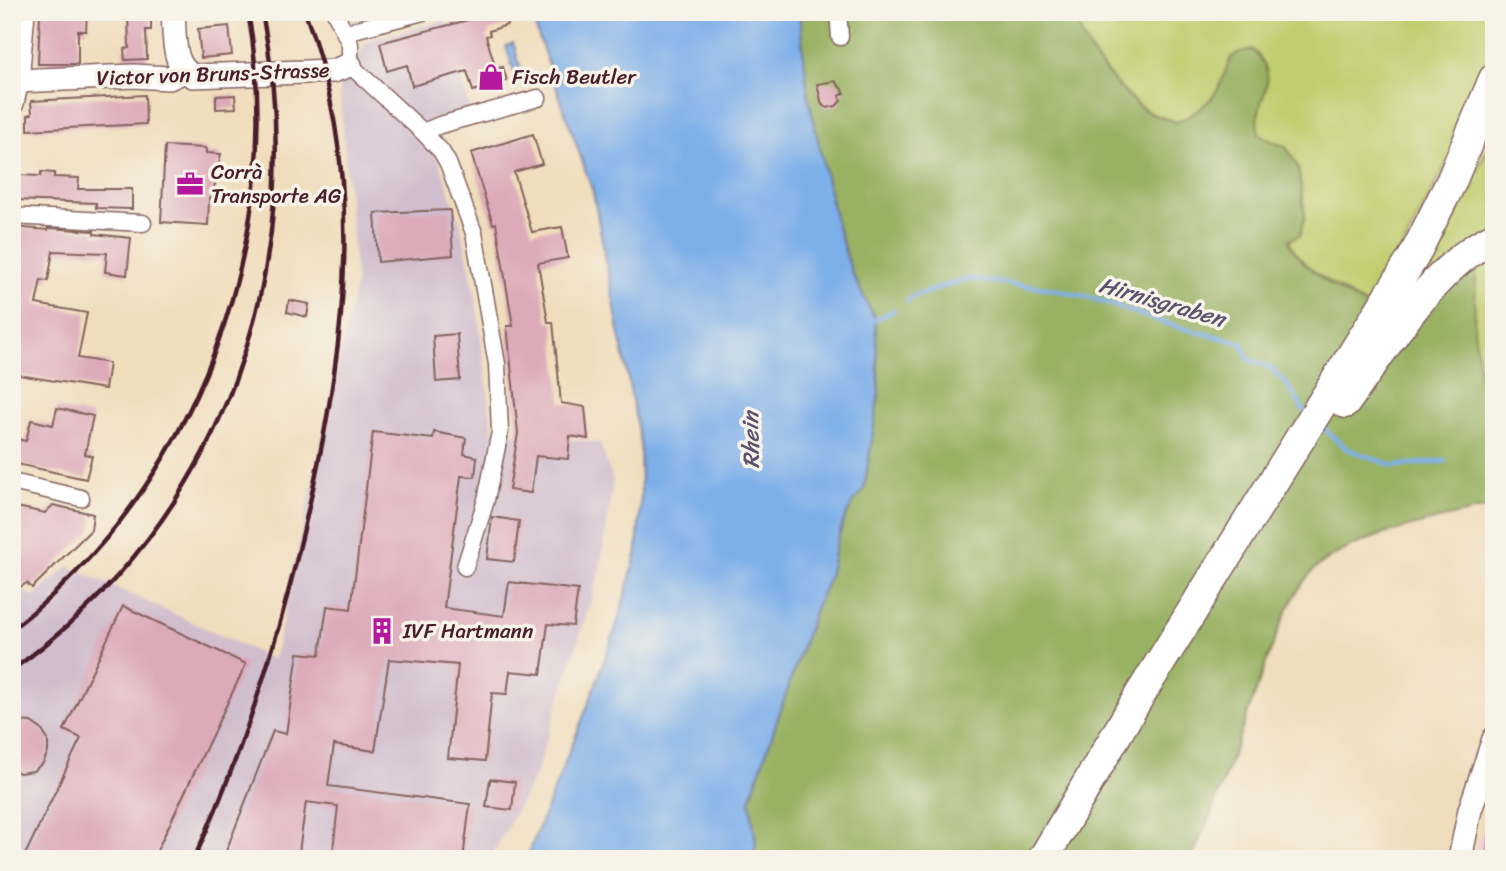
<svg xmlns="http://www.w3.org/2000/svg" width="1506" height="871" font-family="Sriracha,sans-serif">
<rect width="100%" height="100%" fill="#f7f3e8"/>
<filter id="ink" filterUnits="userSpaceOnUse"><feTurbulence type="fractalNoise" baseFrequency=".0143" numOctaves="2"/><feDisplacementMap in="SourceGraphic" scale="14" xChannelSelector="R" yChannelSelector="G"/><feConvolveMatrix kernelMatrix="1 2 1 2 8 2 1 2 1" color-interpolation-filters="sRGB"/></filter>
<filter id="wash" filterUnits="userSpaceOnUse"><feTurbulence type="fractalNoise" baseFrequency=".00686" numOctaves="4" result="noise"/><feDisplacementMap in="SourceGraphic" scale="28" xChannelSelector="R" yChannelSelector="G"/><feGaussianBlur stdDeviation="1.57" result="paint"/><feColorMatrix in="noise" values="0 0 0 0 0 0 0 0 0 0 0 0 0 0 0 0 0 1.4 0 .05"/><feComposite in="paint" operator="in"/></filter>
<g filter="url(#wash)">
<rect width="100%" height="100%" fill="#f0ddbc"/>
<!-- built -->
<path fill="#f4cfdd" d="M1487,823H1494V859H1477V843Z"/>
<!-- industrial -->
<path fill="#d0bdcd" d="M445,20L470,110L405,129L438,158L460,223L475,292L493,431L600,443L613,481L600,572L535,776L490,859H12V588L35,596L69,566L274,660L356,283L339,84L367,41Z"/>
<!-- green -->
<path fill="#c1ce70" stroke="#86764e" stroke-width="2" d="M1078,12H1494V45L1458,142L1371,308C1346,292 1297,268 1289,239L1305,216L1298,167L1286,147L1260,136L1255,123L1260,109L1231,57C1219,93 1211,106 1177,122C1168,119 1158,117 1150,113C1128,101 1082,49 1078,23C1077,20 1078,16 1078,12Z
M1494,134V415L1480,380L1474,329L1395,323L1453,221Z
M1485,834L1494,835V859H1482Z"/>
<!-- forest -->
<path fill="#98b162" stroke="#716846" stroke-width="2" d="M799,12H1078C1078,16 1077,20 1078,23C1082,49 1128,101 1150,113C1158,117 1168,119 1177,122C1193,115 1206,107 1216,92C1230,71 1223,50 1253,50C1288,83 1247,102 1260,136L1286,147L1298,167L1305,216L1300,235L1289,240C1298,272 1366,305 1395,323L1477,247L1474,329L1480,380L1494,415V506C1439,520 1369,531 1322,563C1290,585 1268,658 1255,694C1234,749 1216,806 1191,859H752L756,843L750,800L815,609L829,577L836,544L844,520L853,502L864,490L879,393L875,319L852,273L836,223L808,96Z"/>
<!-- water -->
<path fill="#7dafe9" stroke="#64678a" stroke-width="2" d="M530,12H799L808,95L836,223L852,273L875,319L879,393L864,490L853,502L844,520L836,544L829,577L815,609L750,800L756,843L752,859H523L529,852L590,700L617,625L637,551L641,494L640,442L593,192Z
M513,43L517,55L516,59L519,63L524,80L517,82L506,46Z"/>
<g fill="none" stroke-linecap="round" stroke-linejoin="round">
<!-- stream -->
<path stroke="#7dafe9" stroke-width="4.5" d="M907,301L914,296L968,279L1048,288L1092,298L1174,326L1242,343L1248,359L1271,368L1289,387L1304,411
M873,321L894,310
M1321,426L1347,449L1394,466L1445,461"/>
</g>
<g id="blocks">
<!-- building -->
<path fill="#ddaab9" d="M40,12H87L86,31H78V64H38Z
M128,12H151V30H146L147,59L125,60L124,49L129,48Z
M499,12H503L507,25L489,31L490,35L486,36L496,69L503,67L507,81L473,91L467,71L412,86L407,65L387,71L380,43Z
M229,26L232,55L201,58L198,29Z
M835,81L845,93L839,96L841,101L836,106L827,108L822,105L817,84Z
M145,95L146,124L28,130V115L32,114L31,101Z
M235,95L236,108L216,109V96Z
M533,134L542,164L514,172L532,232L562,227L568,258L538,263L548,322H553L561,403L585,407L588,439L570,436L568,459L536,456L531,493L509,490L518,433L507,326H513L496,223L493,224L471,153Z
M165,146L206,148V153L221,154L212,199L209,198L208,225L161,222Z
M41,172L54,173V177L79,178L78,189H132V209L96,208V203L14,200L15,175L41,176Z
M450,210L453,255L378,262L375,213Z
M12,227L48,230V228L94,231V234L131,238L127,275L105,272L107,253L53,251L48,281L41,280L36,304L87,313L78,358L109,363L105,389L12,374Z
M289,300L309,304L307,317L287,312Z
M457,334L460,380L436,382L433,336Z
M57,408L93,416L85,454L92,456L86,479L12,463V438L26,441L31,420L53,425Z
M373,432L433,439L434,432L466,438L464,454L477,457L475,477L461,476L444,608L504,616L509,582L578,590L573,626L548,624L541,674L510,671L507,694L492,693L485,761L448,758L458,665L389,659L375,751L334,745L328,786L470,804L463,859H332L338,806L306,802L298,859H223L273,731L286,734L298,653L320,655L327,606L351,609Z
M53,505L93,514L91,530L32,588L27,583L20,587L12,585V506L45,513Z
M492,517L519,521L514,562L487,559Z
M123,606L246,664L153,859H23L81,738L64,730Z
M18,721L31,722L41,729L48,740V752L43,763L33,771L20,773L12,770V724Z
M490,779L515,782L512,810L486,807Z"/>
</g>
</g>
<g filter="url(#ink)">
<use href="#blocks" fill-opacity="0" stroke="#84625e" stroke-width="2"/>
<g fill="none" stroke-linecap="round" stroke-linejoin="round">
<defs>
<path id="street" d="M335,12L350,44V65L423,132L441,151L448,163L474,233L497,364L500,432L486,500L465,567
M838,12L840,37
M346,32L423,12
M423,132L440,125L538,98
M12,216L143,223
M12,482L81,498"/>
<path id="secondary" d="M173,12C175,34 171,65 193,76L333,71L350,65
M17,81L134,76L169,78L185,71
M12,103L17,81L23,12
M1460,859L1470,810L1494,739"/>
<path id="highway" d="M1345,403C1382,352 1435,263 1494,238
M1043,859L1138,698L1414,256L1451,182L1494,79"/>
</defs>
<!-- street casing -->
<use href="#street" stroke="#84625e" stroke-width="19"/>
<!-- secondary casing -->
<use href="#secondary" stroke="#84625e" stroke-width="26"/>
<!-- highway casing -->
<use href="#highway" stroke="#84625e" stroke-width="33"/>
<!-- street -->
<use href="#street" stroke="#fff" stroke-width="16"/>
<!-- secondary -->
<use href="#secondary" stroke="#fff" stroke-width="23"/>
<!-- highway -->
<use href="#highway" stroke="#fff" stroke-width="30"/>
<!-- rail -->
<path stroke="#4a1f2b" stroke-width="4.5" d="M12,629C195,489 289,239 248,12
M12,670C225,519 312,264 262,12
M194,859C247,744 283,625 310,502C347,334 366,178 305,12"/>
</g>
</g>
<!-- icons -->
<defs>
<symbol id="shop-bare" viewBox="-9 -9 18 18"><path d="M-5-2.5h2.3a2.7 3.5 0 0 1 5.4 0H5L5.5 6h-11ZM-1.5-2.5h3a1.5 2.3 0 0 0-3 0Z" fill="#b5179e" stroke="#f7f3e8" stroke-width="2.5" paint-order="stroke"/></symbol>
<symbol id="office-bare" viewBox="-9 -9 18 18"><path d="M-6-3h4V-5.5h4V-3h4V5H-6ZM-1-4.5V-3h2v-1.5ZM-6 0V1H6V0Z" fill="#b5179e" stroke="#f7f3e8" stroke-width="2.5" paint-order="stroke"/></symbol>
<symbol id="building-bare" viewBox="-9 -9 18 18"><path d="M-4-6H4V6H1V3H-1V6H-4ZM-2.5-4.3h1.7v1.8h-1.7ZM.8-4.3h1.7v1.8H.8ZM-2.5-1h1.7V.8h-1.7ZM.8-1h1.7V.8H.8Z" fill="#b5179e" stroke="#f7f3e8" stroke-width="2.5" paint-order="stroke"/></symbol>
</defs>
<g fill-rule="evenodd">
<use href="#shop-bare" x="472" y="58" width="38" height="38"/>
<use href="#office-bare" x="171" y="165" width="38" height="38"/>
<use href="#building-bare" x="363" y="612" width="38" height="38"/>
</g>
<g text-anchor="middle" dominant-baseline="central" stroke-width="7" stroke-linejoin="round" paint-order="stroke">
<!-- street labels -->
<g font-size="21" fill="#4a1f2b" stroke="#f7f3e8">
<text transform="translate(213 74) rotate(-2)">Victor von Bruns-Strasse</text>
</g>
<!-- poi labels -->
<g font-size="21" fill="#4a1f2b" stroke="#f7f3e8" text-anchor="start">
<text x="512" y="77">Fisch Beutler</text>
<text x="211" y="172">Corrà<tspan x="211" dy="24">Transporte AG</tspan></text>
<text x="403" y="631">IVF Hartmann</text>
</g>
<!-- water labels -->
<g font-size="23" font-style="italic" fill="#5c516e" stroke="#f7f3e8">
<text transform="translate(1162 302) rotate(16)">Hirnisgraben</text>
<text transform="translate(751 440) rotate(-91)">Rhein</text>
</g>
</g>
<!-- margin -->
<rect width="1506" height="871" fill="none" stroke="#f7f3e8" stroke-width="42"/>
</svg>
